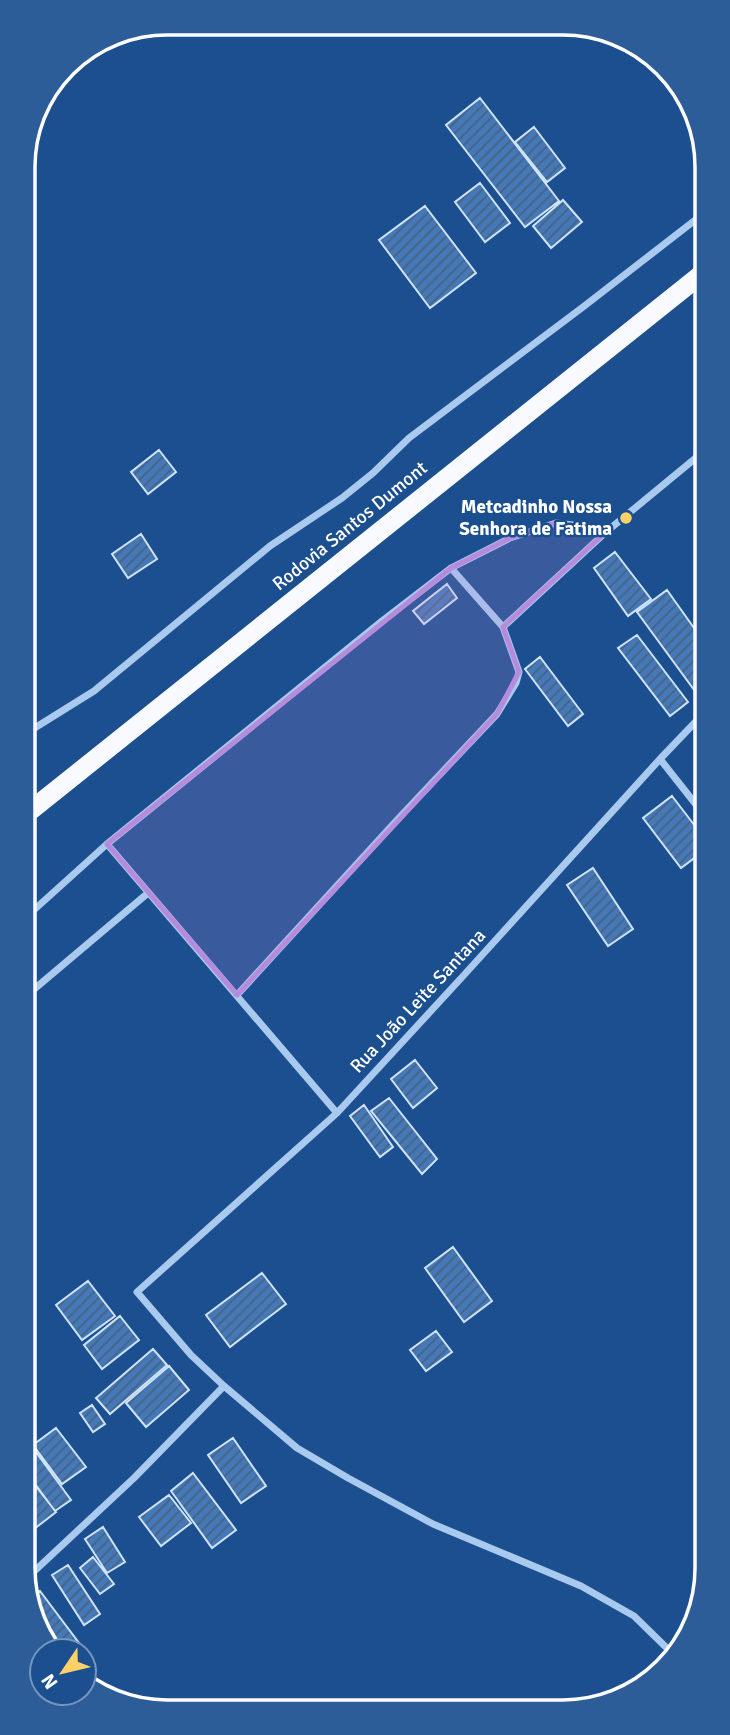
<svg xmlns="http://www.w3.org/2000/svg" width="730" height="1735" font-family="Signika,sans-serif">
<defs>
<pattern id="building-hatch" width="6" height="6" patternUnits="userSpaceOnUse" patternTransform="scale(1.75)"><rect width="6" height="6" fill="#4478b7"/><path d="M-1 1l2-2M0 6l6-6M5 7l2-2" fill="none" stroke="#486282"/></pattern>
</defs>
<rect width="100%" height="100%" fill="#1b4f8f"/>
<!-- building -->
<path fill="url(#building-hatch)" stroke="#cfe3fa" stroke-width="2" d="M480,98L559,201L525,227L446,125Z
M534,127L565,168L547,182L515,142Z
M480,183L510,223L485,242L455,202Z
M563,200L582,222L551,248L533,226Z
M425,206L476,273L430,308L379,240Z
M159,450L176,472L148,494L131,472Z
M141,534L157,559L128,578L112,554Z
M615,552L651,599L628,616L594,568Z
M447,584L457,598L424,624L413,611Z
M667,590L704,642V694L700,698L637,612Z
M637,635L688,702L670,716L618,648Z
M540,657L583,714L568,726L525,669Z
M672,796L705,839V850L681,868L643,818Z
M593,868L633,929L608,946L567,885Z
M415,1060L437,1088L413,1108L391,1079Z
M389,1098L437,1159L422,1174L371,1111Z
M364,1105L393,1147L380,1157L350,1116Z
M453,1247L492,1301L464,1322L425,1268Z
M262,1273L286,1304L230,1347L206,1315Z
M88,1281L115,1316L82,1340L56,1305Z
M120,1316L139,1340L102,1369L84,1345Z
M436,1331L452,1352L426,1371L410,1350Z
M153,1349L167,1365L110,1414L96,1398Z
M169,1366L189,1390L146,1427L126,1403Z
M92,1405L105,1424L93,1432L80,1413Z
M56,1428L86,1467L62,1484L33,1445Z
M233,1438L266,1486L241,1503L208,1455Z
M30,1444L71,1500L55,1511L27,1473V1446Z
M193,1473L236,1530L212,1548L171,1491Z
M27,1475L56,1512L29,1533L27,1531Z
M169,1495L191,1523L161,1546L139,1517Z
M103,1527L125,1562L107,1573L85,1539Z
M93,1557L114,1584L100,1594L80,1568Z
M68,1565L100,1614L84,1625L52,1575Z
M40,1591L85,1651L84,1652L56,1651L28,1605V1600Z"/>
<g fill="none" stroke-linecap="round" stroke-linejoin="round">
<!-- minor -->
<path stroke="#a9c9ee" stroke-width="7" d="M503,627L606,532L703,452
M25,734L94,691L270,546L342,498L373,473L409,438L583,307L703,214
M660,759L705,816
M107,844L337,1113
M25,918L107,844L382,621L451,568L510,538L556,523L573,525L585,530L606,532
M237,995L396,821L497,714L516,683L519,672L503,627L451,568
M26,996L148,893
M27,1578L134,1478L224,1386
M675,1656L634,1616L581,1586L433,1524L348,1478L297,1448L224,1386L191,1355L137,1292L337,1113L464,975L660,759L704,713"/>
<!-- trunk -->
<path stroke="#f8faff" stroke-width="19" d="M25,815L703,273"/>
</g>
<!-- marked area -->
<path fill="#b68bdc" fill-opacity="0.2" stroke="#b68bdc" stroke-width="5" stroke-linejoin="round" d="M556,523L606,532L503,627L519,672L497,714L237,995L107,844L451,568L510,538Z"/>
<!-- markers -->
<circle fill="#ffd166" stroke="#1b4f8f" stroke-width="2.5" cx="626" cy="518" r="7"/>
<g text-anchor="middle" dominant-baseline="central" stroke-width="5" stroke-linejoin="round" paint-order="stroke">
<!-- poi labels -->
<g font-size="19" font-weight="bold" fill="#fff" stroke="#1b4f8f" text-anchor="end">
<text x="612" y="507">Metcadinho Nossa<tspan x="612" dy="22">Senhora de Fatima</tspan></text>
</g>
<!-- street labels -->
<g font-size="19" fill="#fff" stroke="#1b4f8f">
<text transform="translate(350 526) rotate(-39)">Rodovia Santos Dumont</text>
<text transform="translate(418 1001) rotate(-47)">Rua João Leite Santana</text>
</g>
</g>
<!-- crop -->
<path d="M0 0H730V1735H0ZM167 35H563A132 132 0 0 1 695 167V1568A132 132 0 0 1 563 1700H167A132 132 0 0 1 35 1568V167A132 132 0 0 1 167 35Z" fill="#2d5d98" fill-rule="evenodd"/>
<path fill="none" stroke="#fff" stroke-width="3.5" d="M167 35H563A132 132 0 0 1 695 167V1568A132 132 0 0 1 563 1700H167A132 132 0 0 1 35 1568V167A132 132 0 0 1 167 35Z"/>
<!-- north arrow -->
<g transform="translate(63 1672) rotate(235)"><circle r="33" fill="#1b4f8f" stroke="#7695bc" stroke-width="2"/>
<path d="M0-5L12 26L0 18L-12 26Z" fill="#ffd166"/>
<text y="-10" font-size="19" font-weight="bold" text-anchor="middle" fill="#ffffff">N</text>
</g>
</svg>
